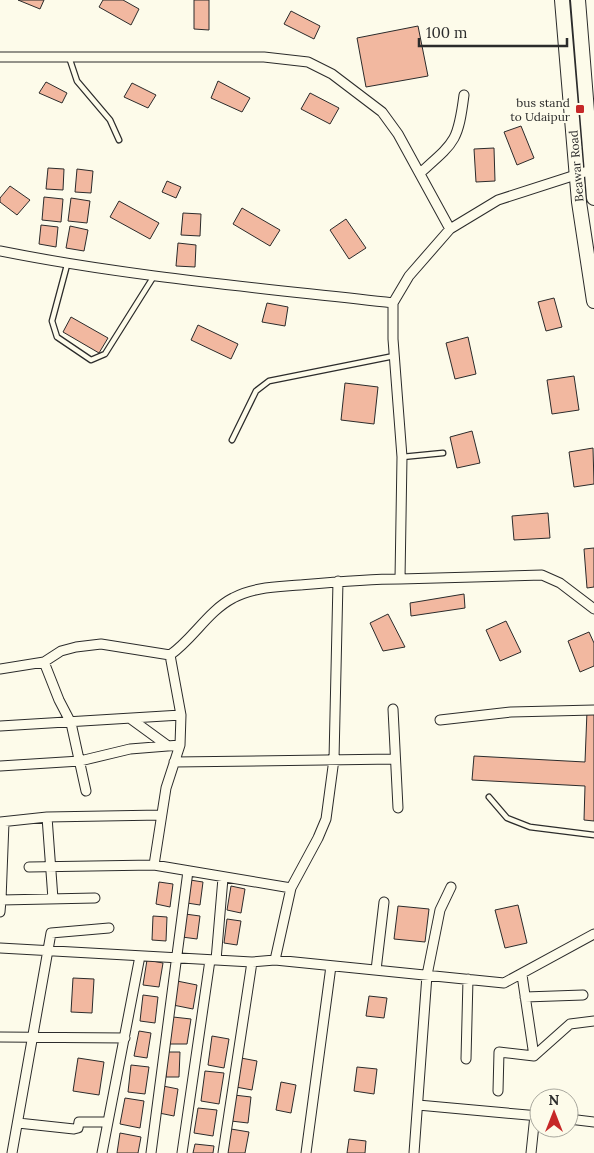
<svg xmlns="http://www.w3.org/2000/svg" width="594" height="1153" font-family="Lora,serif">
<rect width="100%" height="100%" fill="#fdfbea"/>
<!-- building -->
<path fill="#f2b8a0" stroke="#2b2b2b" d="M18,0H44L40,9Z
M103,0H123L139,9L131,25L99,7Z
M194,0H209V30L194,29Z
M291,11L320,26L314,39L284,24Z
M418,26L428,76L366,87L357,38Z
M218,81L250,98L242,112L211,98Z
M46,82L67,93L62,103L39,93Z
M132,83L156,95L148,108L124,97Z
M310,93L339,108L330,124L301,109Z
M521,126L534,158L517,165L504,132Z
M494,148L495,181L476,182L474,149Z
M48,168L64,169L63,190L46,189Z
M77,169L93,171L91,193L75,192Z
M167,181L181,187L176,198L162,192Z
M10,186L30,200L17,215L0,202V198Z
M44,197L63,199L61,222L42,220Z
M71,198L90,201L87,223L68,221Z
M119,201L159,223L150,239L110,217Z
M242,208L280,230L270,246L233,224Z
M183,213L201,214L200,236L181,235Z
M346,219L366,248L349,259L330,230Z
M41,225L58,227L56,247L39,244Z
M70,226L88,230L84,251L66,248Z
M178,243L196,245L195,267L176,266Z
M554,298L562,327L546,331L538,302Z
M267,303L288,307L285,326L262,322Z
M71,317L108,338L99,353L63,332Z
M198,325L238,344L231,359L191,340Z
M468,337L476,374L455,379L446,343Z
M574,376L579,410L552,414L547,380Z
M345,383L378,387L374,424L341,420Z
M472,431L480,463L457,468L450,437Z
M593,448L594,484L574,487L569,452Z
M548,513L550,538L514,540L512,516Z
M594,548V587L587,588L584,549Z
M464,594L465,608L411,616L410,603Z
M388,614L405,647L383,651L370,623Z
M506,621L521,652L500,661L486,630Z
M589,632L594,643V666L580,672L568,641Z
M587,711L594,712V821L584,820L585,786L472,780L474,756L585,762Z
M190,880L203,882L200,905L187,903Z
M159,882L173,884L170,907L156,904Z
M231,886L245,889L241,913L227,910Z
M518,905L527,943L505,948L495,910Z
M398,906L429,909L425,942L394,939Z
M185,914L200,916L197,939L182,937Z
M153,916L167,917L166,941L152,940Z
M227,919L241,921L237,945L224,943Z
M147,960L163,963L159,987L143,985Z
M73,978L94,979L92,1013L71,1012Z
M177,981L197,985L193,1009L173,1005Z
M143,995L158,997L155,1023L140,1021Z
M369,996L387,998L384,1018L366,1016Z
M173,1017L191,1019L187,1044H168Z
M139,1031L151,1033L147,1058L134,1056Z
M212,1036L229,1039L224,1068L208,1065Z
M166,1052H180L179,1077H166Z
M78,1058L104,1062L99,1095L73,1091Z
M241,1058L257,1061L252,1090L236,1087Z
M131,1065L149,1067L145,1094L128,1092Z
M357,1067L377,1069L374,1094L354,1091Z
M205,1071L224,1073L219,1104L201,1101Z
M281,1082L296,1085L291,1113L276,1110Z
M163,1086L178,1089L174,1116L159,1113Z
M234,1095L251,1097L248,1123L231,1121Z
M125,1098L144,1101L140,1128L120,1124Z
M198,1108L217,1110L213,1136L194,1133Z
M231,1129L249,1132L245,1153H227Z
M120,1133L141,1137L138,1153H117Z
M349,1139L366,1141L365,1153H347Z
M195,1144L214,1146L213,1153H193Z"/>
<g fill="none" stroke-linecap="round" stroke-linejoin="round">
<defs>
<path id="lane" d="M69,57L77,81L110,120L119,140
M67,265L52,321L57,337L91,360L105,354L154,276
M232,440L256,391L269,381L394,356
M402,457L443,453
M489,797L507,818L530,827L594,835"/>
<path id="street" d="M0,57H264L308,62L332,74L382,112L398,134L450,229
M420,173C455,142 458,142 464,95
M0,251C130,277 262,288 393,303L409,276L450,229L498,200L591,170
M393,303V339L402,457L400,579L542,575L560,583L594,609
M44,662L59,700L71,723L86,791
M0,669L44,662L61,651L76,647L101,644L170,655C193,639 208,611 233,598C253,587 277,587 300,585C334,582 367,579 400,579
M393,709L398,808
M131,719L168,746
M440,720L511,712L594,710
M0,726L181,715
M174,762L395,759
M0,766L80,761L130,749L180,745
M47,817L53,899
M0,822L47,817L161,815
M4,822L1,900L95,898
M154,865L166,788L180,745L181,715L170,655
M29,867L154,865L291,888
M0,912L1,900
M0,948L252,962L275,960L504,983L594,934
M216,960L223,878
M275,960L291,888L318,838L326,819L334,759L338,581
M376,970L384,902
M522,975L534,1056L570,1024L594,1021
M525,997L583,995
M0,1037L125,1038
M466,1059L468,979
M498,1091L499,1052L534,1056
M418,1105L539,1116
M569,1119L594,1122
M18,1123L74,1129L78,1128L79,1122H107
M12,1153L51,933L109,928
M102,1153L140,956
M151,1153L188,871
M182,1153L210,960
M223,1153L252,962
M306,1153L331,966
M414,1153L427,975L440,910L451,887
M531,1153L535,1115"/>
<path id="primary" d="M562,0L579,202L594,301
M578,0L594,198"/>
</defs>
<!-- lane casing -->
<use href="#lane" stroke="#2b2b2b" stroke-width="7"/>
<!-- street casing -->
<use href="#street" stroke="#2b2b2b" stroke-width="11"/>
<!-- primary casing -->
<use href="#primary" stroke="#2b2b2b" stroke-width="16"/>
<!-- lane -->
<use href="#lane" stroke="#fdfbea" stroke-width="4.5"/>
<!-- street -->
<use href="#street" stroke="#fdfbea" stroke-width="9"/>
<!-- primary -->
<use href="#primary" stroke="#fdfbea" stroke-width="14"/>
</g>
<!-- markers -->
<rect fill="#c62828" stroke="#fdfbea" stroke-width="2" x="575" y="104" width="10" height="10" rx="2.5"/>
<g text-anchor="middle" dominant-baseline="central" stroke-width="4" stroke-linejoin="round" paint-order="stroke">
<!-- poi labels -->
<g font-size="12" fill="#2b2b2b" stroke="#fdfbea" text-anchor="end">
<text x="570" y="102">bus stand<tspan x="570" dy="14">to Udaipur</tspan></text>
</g>
<!-- street labels -->
<g font-size="12" fill="#2b2b2b" stroke="#fdfbea">
<text transform="translate(576 166) rotate(-95)">Beawar Road</text>
</g>
</g>
<!-- north arrow -->
<g transform="translate(554 1113)"><circle r="24" fill="#fdfbea" stroke="#a9a89e"/>
<path d="M0-4L9 19L0 12L-9 19Z" fill="#c62828"/>
<text y="-8" font-size="14" font-weight="bold" text-anchor="middle" fill="#2b2b2b">N</text>
</g>
<!-- scale -->
<path d="M419 38v8h148v-8" fill="none" stroke="#2b2b2b" stroke-width="2.5"/>
<text x="426" y="38" font-size="15" fill="#2b2b2b" stroke="#fdfbea" stroke-width="4" paint-order="stroke">100 m</text>
</svg>
